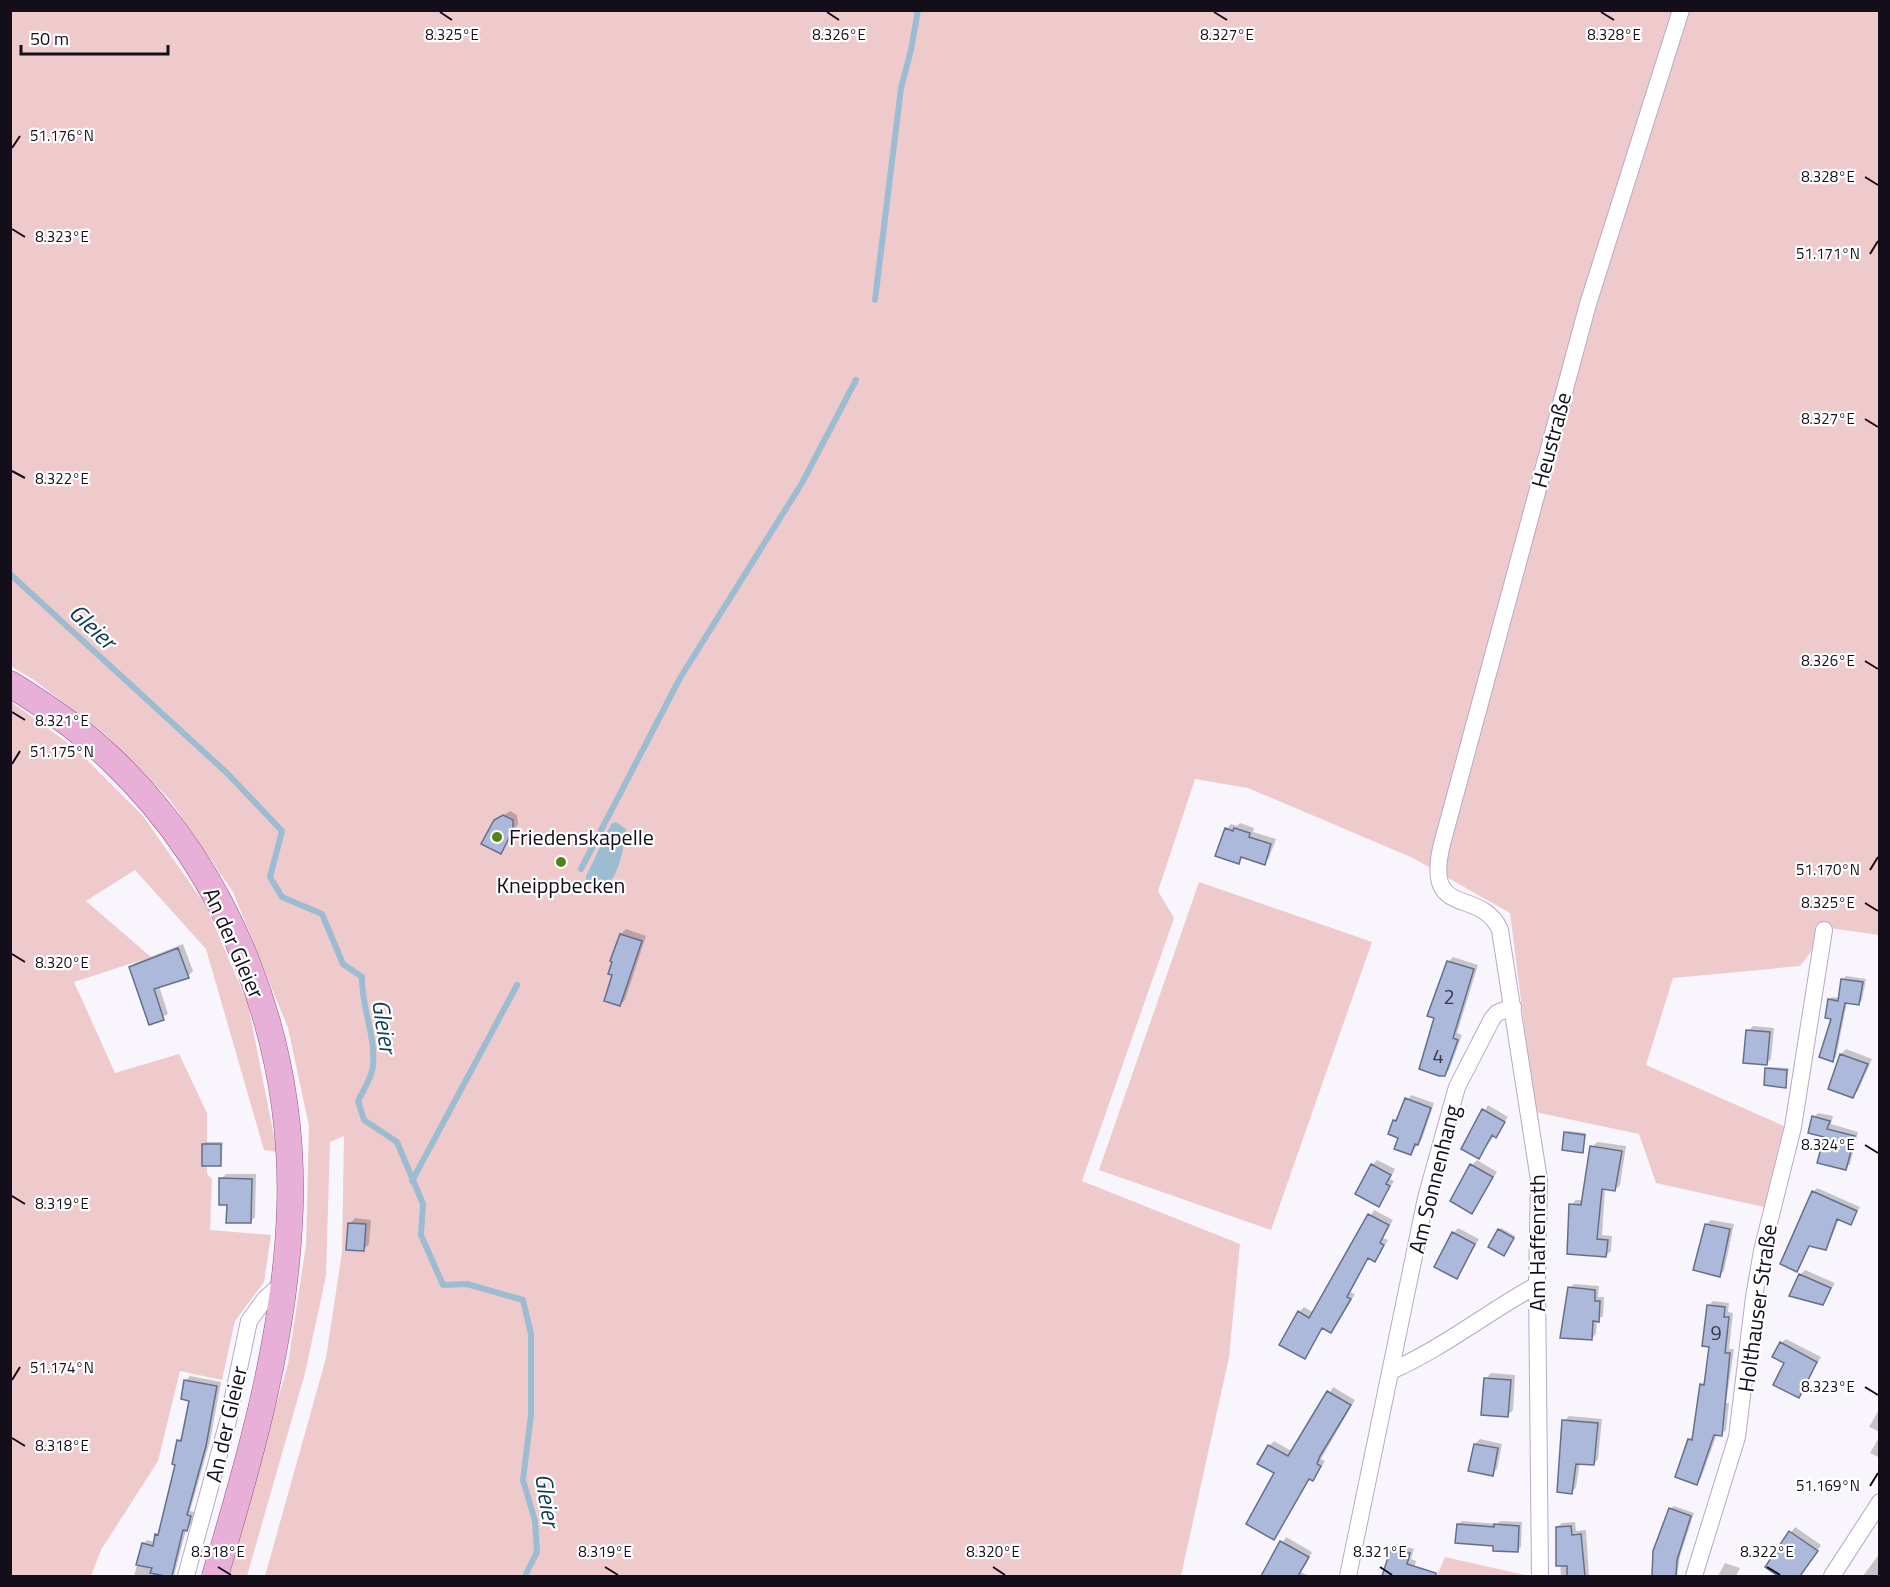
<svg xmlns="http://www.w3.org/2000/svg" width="1890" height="1587" font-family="'Titillium Web',sans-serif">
<rect width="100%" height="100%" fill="#f8f5fc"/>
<!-- green -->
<path fill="#efcacc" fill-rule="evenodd" d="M11,11H1879V935L1829,928L1800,966L1673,978L1646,1065L1784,1126L1764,1207L1656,1183L1639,1134L1535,1112L1510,913L1413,858L1248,788L1195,779L1158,891L1174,918L1082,1181L1240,1244L1229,1357L1181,1576H265L326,1358L342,1252L344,1136L330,1142L326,1276L305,1373L247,1576H227L288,1364L306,1245L309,1126L288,1028L233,892L170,800L106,735L34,680L11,666ZM611,824L624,845L609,885L586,876Z
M10,701L76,749L143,816L206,906L248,1004L277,1152L264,1150L206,949L135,870L86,901L151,957L74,982L115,1073L179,1054L207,1113V1174L212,1179L210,1230L271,1235L264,1282L235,1321L222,1380L180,1371L158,1461L101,1550L91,1576H11Z
M1199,882L1372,942L1271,1230L1099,1170Z
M1445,1557L1529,1576H1437Z"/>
<!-- water -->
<path fill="#9bbcd1" d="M616,822L626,829C624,848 619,879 602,889L593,887L586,880V876L611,824Z"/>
<!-- shadow -->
<path fill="#0003" d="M510,811L517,815L518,824L500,852L497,820Z
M1240,823L1254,828L1253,832L1276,839L1269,858L1264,863L1244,856L1239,862L1226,829L1231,824L1237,826Z
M626,929L646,936L625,1000L620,1005L621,934Z
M183,944L193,971L188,976L159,986L168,1014L150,1023L130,967L135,963Z
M1453,957L1478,965L1457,1033L1462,1035L1449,1070L1445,1074L1436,1017L1448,962Z
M1846,976L1866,979L1862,1000L1859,1004L1847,1002L1836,1057L1833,1060V1018L1829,1000L1832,997L1840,998L1843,979Z
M1753,1026L1774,1028L1771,1059L1766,1064L1748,1031Z
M1846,1049L1872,1059L1858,1091L1852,1097L1841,1054Z
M1769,1067L1789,1068L1785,1086L1767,1069Z
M1411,1095L1434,1103L1422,1139L1411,1153L1400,1137L1394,1121Z
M1488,1105L1508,1117L1478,1158L1463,1149Z
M1818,1113L1833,1116L1831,1124L1858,1132L1850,1164L1845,1168L1814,1117Z
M1568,1131L1586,1133L1582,1151L1566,1133Z
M206,1142H223L221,1164L204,1145Z
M1597,1142L1626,1146L1620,1185L1615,1190L1605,1188L1602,1235L1612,1236L1611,1251L1606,1256L1571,1205L1576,1200H1583L1592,1147Z
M1377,1160L1395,1169L1390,1179L1394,1181L1379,1205L1372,1165Z
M1477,1160L1497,1172L1472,1212V1165Z
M226,1174H256L255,1217L250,1222L229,1203L221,1179Z
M1817,1188L1860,1207L1850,1223L1839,1219L1829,1244L1825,1249L1811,1244L1797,1270L1813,1192Z
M1374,1210L1393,1220L1383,1238L1388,1240L1375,1260L1369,1257L1350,1292L1355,1294L1336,1326L1331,1331L1323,1327L1305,1358L1299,1312L1304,1307L1314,1313Z
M355,1218L371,1220L369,1244L364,1249L350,1224Z
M1711,1220L1734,1224L1724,1271L1719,1275L1706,1224Z
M1458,1228L1479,1239L1456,1277L1453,1233Z
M1501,1228L1515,1236L1504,1254L1499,1230Z
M1805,1270L1835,1283L1823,1303L1800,1275Z
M1574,1284L1599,1286L1598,1297H1604L1603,1316L1597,1320L1596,1334L1591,1339L1570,1288Z
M1713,1301L1729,1303L1728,1312L1733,1313L1729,1349H1734L1726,1403H1729L1726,1430L1721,1434H1717L1701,1478L1697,1483L1689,1440L1695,1434L1701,1385L1707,1380L1711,1345L1708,1306Z
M1786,1339L1821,1357L1798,1396L1781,1343Z
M1491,1373L1515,1375L1513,1410L1508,1415L1486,1379Z
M190,1376L221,1382L210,1441L190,1511L195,1512L191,1525L186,1530L174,1576H134L143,1544L147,1540L155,1542L160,1532L177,1464L178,1441L183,1436L191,1400L186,1380Z
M1333,1387L1355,1400L1321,1459L1325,1461L1317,1474L1312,1479L1310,1478L1274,1538L1276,1473L1269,1446L1274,1441L1293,1452Z
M1880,1408V1432L1869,1427Z
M1569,1416L1602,1419L1598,1459L1594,1464L1580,1462L1576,1487L1572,1492L1564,1421Z
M1880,1436V1458L1870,1453Z
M1480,1439L1502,1444L1497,1469L1492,1474L1475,1444Z
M1674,1506L1694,1513L1680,1556L1677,1576H1656L1670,1509Z
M1462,1521L1497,1524L1500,1521L1522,1522L1521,1547L1517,1551L1495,1544L1458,1525Z
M1575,1522L1576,1531L1586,1530L1589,1576H1561L1557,1527L1562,1523Z
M1795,1527L1821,1545L1800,1576H1781L1767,1567Z
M1286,1537L1312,1552L1301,1572L1309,1576H1271L1265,1573Z
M1396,1544L1414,1549L1411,1559L1416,1561L1412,1576H1384L1392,1549Z
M1880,1553V1576H1863Z
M1725,1563L1740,1568L1736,1576H1718Z"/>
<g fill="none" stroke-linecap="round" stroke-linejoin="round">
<!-- stream -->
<path stroke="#9bbcd1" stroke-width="6" d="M875,300L901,88L911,50L918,10
M10,574L228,774L282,831L270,877L282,897L322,914L343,964L362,977C361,1007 376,1035 373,1066C372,1077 363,1091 358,1101L364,1120L397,1142L423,1204L421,1235L443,1285L467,1284L523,1300L531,1334V1415L523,1480L535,1521L537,1552L525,1576
M581,869L680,678L802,483L856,380
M412,1181L517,985"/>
</g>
<!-- building -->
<path fill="#acb9da" stroke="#646f8e" stroke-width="1.5" d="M503,815L513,820V830L501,854L481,844L494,820Z
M1225,828L1233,831L1234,828L1250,833L1249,837L1271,844L1265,865L1241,857L1239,864L1215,856Z
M620,934L642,941L620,1006L604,1001L612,975L608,974L612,962L610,961Z
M178,948L189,978L154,989L164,1020L149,1025L129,967Z
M1447,961L1474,969L1453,1038L1458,1040L1445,1076H1439L1419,1069L1434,1018L1427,1016Z
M1841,979L1863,982L1859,1005L1845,1003L1833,1062L1819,1057L1831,1019L1825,1018L1828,999L1838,1001Z
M1746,1030L1770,1032L1767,1065L1743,1063Z
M1840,1054L1868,1064L1853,1098L1828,1089Z
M1765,1068L1787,1070L1786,1088L1764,1085Z
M1405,1098L1431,1108L1418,1145L1415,1144L1411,1155L1394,1149L1398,1138L1388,1134L1393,1120L1396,1121Z
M1482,1109L1505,1122L1496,1138L1492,1135L1479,1159L1461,1149Z
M1812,1116L1830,1121L1827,1129L1855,1136L1846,1170L1817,1163L1824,1137L1808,1133Z
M1564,1132L1585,1135L1583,1153L1562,1150Z
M202,1144H221V1166H202Z
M1590,1146L1622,1151L1615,1191L1602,1189L1597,1239L1608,1240L1606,1257L1567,1254L1569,1204L1581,1205Z
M1371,1164L1391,1175L1386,1184L1390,1186L1379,1207L1355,1194Z
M1470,1164L1493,1177L1472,1214L1450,1201Z
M219,1178L252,1179L251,1223H226L227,1205H219Z
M1812,1191L1857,1211L1851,1225L1837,1219L1826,1250L1809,1246L1797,1272L1780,1264Z
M1368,1214L1389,1225L1380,1243L1384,1245L1375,1262L1368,1258L1347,1297L1351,1299L1331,1333L1322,1328L1305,1359L1279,1345L1298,1311L1309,1318Z
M348,1223L366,1224L364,1251L346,1250Z
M1705,1224L1730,1229L1720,1277L1693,1270Z
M1498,1229L1514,1238L1504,1256L1488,1247Z
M1452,1232L1475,1244L1457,1279L1434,1267Z
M1799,1274L1831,1288L1823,1305L1789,1296Z
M1568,1287L1595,1290V1301H1600L1599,1322L1593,1321L1592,1340L1560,1338Z
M1707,1305L1725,1307L1724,1317H1729L1725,1353H1730L1722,1436L1714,1435L1697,1485L1675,1477L1688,1439L1692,1440L1700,1384L1704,1385L1709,1347L1702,1346Z
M1780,1342L1817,1362L1799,1398L1773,1385L1784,1363L1772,1357Z
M1484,1378L1511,1380L1508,1417L1481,1415Z
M184,1380L217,1386L206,1446L187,1515L191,1516L187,1531L183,1530L172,1576H165L150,1573L152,1568L136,1565L142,1543L153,1546L155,1534L158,1535L175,1465L172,1464L177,1440L181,1441L189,1401L181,1399Z
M1327,1391L1351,1405L1320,1456L1317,1464L1321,1466L1313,1481L1309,1479L1274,1540L1246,1524L1274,1473L1257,1464L1268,1445L1288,1456Z
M1562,1420L1598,1423L1594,1465L1576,1464L1572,1494L1557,1492Z
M1474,1444L1498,1448L1493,1476L1468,1471Z
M1669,1508L1691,1516L1677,1560L1676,1576H1652L1653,1551Z
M1457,1524L1494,1527V1524L1519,1526L1518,1552L1493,1551V1546L1455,1543Z
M1571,1526L1572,1535L1581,1534L1585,1576H1567V1566H1556V1527Z
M1789,1531L1818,1551L1800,1576H1778L1765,1567Z
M1280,1541L1309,1557L1298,1576H1261Z
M1391,1548L1410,1553L1407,1564L1436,1573V1576H1382Z"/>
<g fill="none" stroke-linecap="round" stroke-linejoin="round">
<defs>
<path id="street" d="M1391,1371C1443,1348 1488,1312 1537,1285
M186,1576L228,1421L249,1321L265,1299L283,1283
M1348,1576L1426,1198L1457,1087L1492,1019L1497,1013L1513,1007
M1540,1576L1537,1285L1539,1180L1500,930C1481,886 1423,921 1442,844L1588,304L1681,10
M1694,1576L1737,1437L1754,1297L1762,1251L1793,1127L1824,930
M1832,1576L1880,1502"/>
<path id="primary" d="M10,684C46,706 81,730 111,759C232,874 295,1042 290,1208C286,1334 251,1456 215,1576"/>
</defs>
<!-- street casing -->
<use href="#street" stroke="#b7a9cb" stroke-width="18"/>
<!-- primary casing -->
<use href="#primary" stroke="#935684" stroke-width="27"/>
<!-- street -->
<use href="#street" stroke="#fff" stroke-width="16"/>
<!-- primary -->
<use href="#primary" stroke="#e8b0d8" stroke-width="26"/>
</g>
<!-- ticks -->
<path fill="none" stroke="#130e19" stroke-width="2" d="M440,12L452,20M827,12L839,20M1214,12L1227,20M1601,12L1614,20M12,148L20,136M1865,177L1878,185M12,229L25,237M1870,254L1878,241M1865,419L1878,427M12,471L25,478M1865,661L1878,669M12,712L25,720M12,764L20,751M1870,870L1878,857M1865,903L1878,911M12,954L25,962M1865,1145L1878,1153M12,1196L25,1204M12,1380L20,1367M1865,1387L1878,1395M12,1438L25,1446M1870,1486L1878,1473M218,1567L231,1575M605,1567L618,1575M993,1567L1005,1575M1380,1567L1392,1575M1767,1567L1780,1575"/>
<!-- markers -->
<g fill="#538314" stroke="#fff" stroke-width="2">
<circle cx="497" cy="837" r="6"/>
<circle cx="561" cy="862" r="6"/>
</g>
<g text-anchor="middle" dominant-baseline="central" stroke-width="4.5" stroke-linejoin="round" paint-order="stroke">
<!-- number labels -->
<g font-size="20" fill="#393949">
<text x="1449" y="996">2</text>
<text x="1438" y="1055">4</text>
<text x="1716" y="1332">9</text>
</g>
<!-- street labels -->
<g font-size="22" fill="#130e19" stroke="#fff">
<text transform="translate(1551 440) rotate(-75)">Heustraße</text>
<text transform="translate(234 943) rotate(66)">An der Gleier</text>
<text transform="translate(1434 1179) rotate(-76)">Am Sonnenhang</text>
<text transform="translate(1537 1243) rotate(-90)">Am Haffenrath</text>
<text transform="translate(1757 1308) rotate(-82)">Holthauser Straße</text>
<text transform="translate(226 1424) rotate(-77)">An der Gleier</text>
</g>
<!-- poi labels -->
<g font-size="22" fill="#130e19" stroke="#fff" text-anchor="start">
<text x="509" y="837">Friedenskapelle</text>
<text x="561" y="885" text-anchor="middle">Kneippbecken</text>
</g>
<!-- water labels -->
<g font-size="24" font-style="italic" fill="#0f3c52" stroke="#fff">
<text transform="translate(93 626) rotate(43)">Gleier</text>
<text transform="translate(385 1026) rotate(81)">Gleier</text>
<text transform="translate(548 1500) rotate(81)">Gleier</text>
</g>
</g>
<g font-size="15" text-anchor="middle" fill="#130e19" stroke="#fff" stroke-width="4.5" stroke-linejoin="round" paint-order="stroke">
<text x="452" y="40">8.325°E</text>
<text x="839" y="40">8.326°E</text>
<text x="1227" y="40">8.327°E</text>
<text x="1614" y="40">8.328°E</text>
<text x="62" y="141">51.176°N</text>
<text x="1828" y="182">8.328°E</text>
<text x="62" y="242">8.323°E</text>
<text x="1828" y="259">51.171°N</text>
<text x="1828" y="424">8.327°E</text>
<text x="62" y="484">8.322°E</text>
<text x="1828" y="666">8.326°E</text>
<text x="62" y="726">8.321°E</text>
<text x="62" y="757">51.175°N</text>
<text x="1828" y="875">51.170°N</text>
<text x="1828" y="908">8.325°E</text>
<text x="62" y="968">8.320°E</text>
<text x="1828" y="1150">8.324°E</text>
<text x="62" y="1209">8.319°E</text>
<text x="62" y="1373">51.174°N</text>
<text x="1828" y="1392">8.323°E</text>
<text x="62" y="1451">8.318°E</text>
<text x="1828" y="1491">51.169°N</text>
<text x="218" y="1557">8.318°E</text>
<text x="605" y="1557">8.319°E</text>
<text x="993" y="1557">8.320°E</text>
<text x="1380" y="1557">8.321°E</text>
<text x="1767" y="1557">8.322°E</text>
</g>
<!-- border -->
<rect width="1890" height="1587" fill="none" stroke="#130e19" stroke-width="24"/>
<!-- scale -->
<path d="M21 45v9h147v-9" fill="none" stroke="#130e19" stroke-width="3"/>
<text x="30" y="45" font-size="18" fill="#130e19" stroke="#ffffff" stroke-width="4.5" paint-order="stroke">50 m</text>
</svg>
